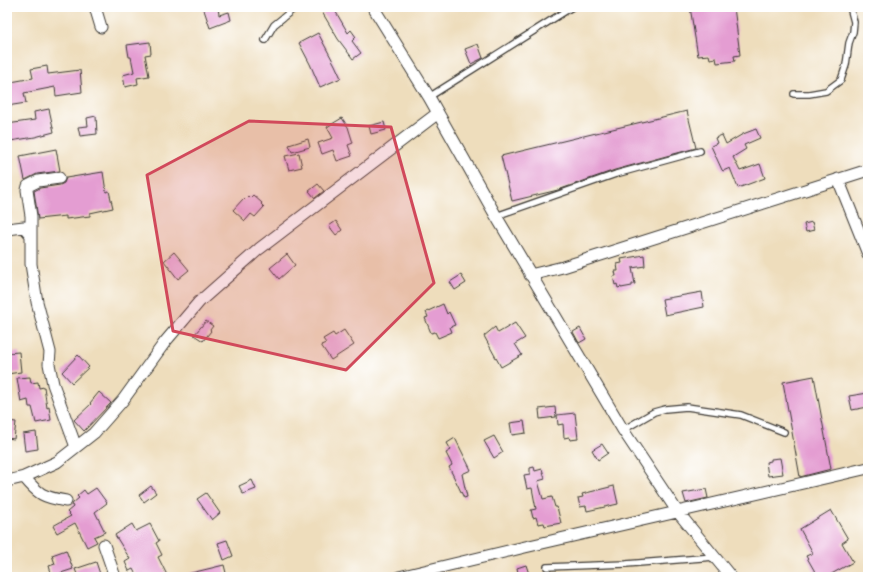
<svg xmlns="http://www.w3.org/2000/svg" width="875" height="584" font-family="'Gochi Hand',sans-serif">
<rect width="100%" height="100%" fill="#fff"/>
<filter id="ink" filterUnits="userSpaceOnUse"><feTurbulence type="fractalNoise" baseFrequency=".025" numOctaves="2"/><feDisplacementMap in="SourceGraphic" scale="8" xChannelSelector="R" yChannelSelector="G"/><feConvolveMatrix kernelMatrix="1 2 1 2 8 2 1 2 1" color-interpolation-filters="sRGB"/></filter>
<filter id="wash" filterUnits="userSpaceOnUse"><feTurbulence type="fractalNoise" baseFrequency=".012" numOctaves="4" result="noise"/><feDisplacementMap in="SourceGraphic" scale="16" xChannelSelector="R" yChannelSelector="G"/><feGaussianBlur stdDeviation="0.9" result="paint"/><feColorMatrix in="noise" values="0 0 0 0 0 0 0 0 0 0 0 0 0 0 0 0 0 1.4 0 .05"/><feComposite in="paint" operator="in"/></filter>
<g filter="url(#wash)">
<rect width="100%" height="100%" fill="#eeddbc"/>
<g id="blocks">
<!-- building -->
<path fill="#e49dd2" d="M203,7H218L219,15L229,12L231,20L210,28Z
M330,7H333L348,33L351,30L356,37L352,41L361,53L353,59L338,39L322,12Z
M690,7H734L740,55L734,56L735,61L717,63L716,58L710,59L709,55L698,56Z
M318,33L335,65L341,78L320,87L310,64L299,43Z
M150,42L151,54L145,55L149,76L137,78L138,84L125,87L123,75L134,72L131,57H129L127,45Z
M478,44L483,58L471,64L465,49Z
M47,66L48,74L80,70L82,92L56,96L55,87L24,93L26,103L7,106V86H11V82L33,78L31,69Z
M49,109L54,132L35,137L10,141L7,124L35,120L34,112Z
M687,111L696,148L615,170L558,190L512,201L501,156Z
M96,116L97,134L80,136L78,127L88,126L87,118Z
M342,118L348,127L353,143L348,145L352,156L337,161L333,150L322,154L318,143L333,138L327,127Z
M384,122L386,130L371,134L369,126Z
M756,129L760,138L744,145L746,149L733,157L740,171L760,164L765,178L738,188L730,168L723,171L722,170L711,146L717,143L715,138L722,135L726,144L743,134Z
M308,139L310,147L292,152L289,145Z
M56,149L60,171L37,174L25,180L20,156Z
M299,153L302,167L289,170L285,156Z
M103,172L106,192L109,191L113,208L90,213V216L66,219V216L38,219L34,191L40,188L60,185L64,183L66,178Z
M318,184L324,191L315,198L309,191Z
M253,195L262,203L261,204L264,207L255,217L251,214L245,221L233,210L243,199L244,200L248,196L250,198Z
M336,221L342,230L336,235L329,226Z
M812,222L814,230L806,232L804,224Z
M174,252L189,270L178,279L164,261Z
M287,254L295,265L279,279L270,268Z
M644,255L645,266L632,268L635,284H632V286L621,288V287L618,288L617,284L615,285L613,276H616L615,271H618L617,264L622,263L621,259Z
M461,275L466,283L455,290L450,282Z
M702,292L704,307L665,315L662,299Z
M443,304L447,314L449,312L455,325L450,327L452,332L438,338L435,332L431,333L425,318L428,317L426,312Z
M206,321L213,326L210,330L211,331L203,341L194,335Z
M515,323L525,338L515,344L522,355L501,367L484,336L495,327L498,333Z
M580,328L586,339L579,343L573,332Z
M344,330L354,345L331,360L321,345L326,343L323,339L333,333L335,336Z
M19,352L21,372L7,374V353Z
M78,355L89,367L72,383L62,372Z
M814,376L831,469L800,477L783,382Z
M30,377L31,383L38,382L39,388L44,387L47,408L49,407L51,420L36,423L32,407H29L28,400L21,402L17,378Z
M99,392L111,403L84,431L74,420L91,404L90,403Z
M868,393V407L852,410L849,396Z
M555,407L556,417L540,419L539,409Z
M575,413L578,439L570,440L569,437L564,438L563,424L558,425L557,415Z
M7,421L16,422L14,439L7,438Z
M524,421L526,433L512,435L510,423Z
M36,432L38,449L25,451L23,434Z
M494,436L503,452L494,458L484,441Z
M455,438L471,470L462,474L467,497L464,498L449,467L452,465L446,453L451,450L447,443Z
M602,444L608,453L598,460L592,450Z
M780,458L783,474L768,476L766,462L771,461V459Z
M534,467L535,471L542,469L545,479L538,481L543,499L552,497L555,507H557L561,523L545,526L544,523L538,524L536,517L533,518L531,510L536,509L532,488L527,489L524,475L530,474V468Z
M252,480L256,489L243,494L239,486Z
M151,486L156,493L144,502L139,495Z
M614,486L618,504L587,511L586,506L580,507L578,498L583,497L582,494Z
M96,488L107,503L95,512L105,532L94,537L97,542L87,547L75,523L57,533L53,526L71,516L67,512L73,507L72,505L73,503L79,498L77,496L84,490L87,494Z
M706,489L708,498L686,503L683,493Z
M206,493L220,513L212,520L197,499Z
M831,510L848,539L842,543L853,562L826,577H818L806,556L813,553L800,529Z
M132,524L136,531L150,524L159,541L156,543L162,555L158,557L168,577H137L133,569L129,571L125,562L130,559L115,535Z
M227,540L233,556L224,560L218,543Z
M66,550L73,569L52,576L49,566L55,564L52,555Z
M96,562L101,577H78L75,569Z
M224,565L227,577H188L187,574Z
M526,565L530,577H519L517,568Z"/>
</g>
</g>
<g filter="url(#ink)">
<use href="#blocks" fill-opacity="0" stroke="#3c3934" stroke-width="1"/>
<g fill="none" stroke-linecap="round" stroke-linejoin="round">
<defs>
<path id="service" d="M265,40L274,25L296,7
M794,94H809L826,91L841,80L846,65L849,43L853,32L854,22L850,7
M429,97L572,7
M496,216L616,174L700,151
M623,430L654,412L665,409L687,407L741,415L784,432
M547,567L626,564L714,557"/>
<path id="minor" d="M95,7L101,27
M373,7L429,97L496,216L623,430L677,511L731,577
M59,178L38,181L28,186L27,190L31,216V264L37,302L50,352L49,364L53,384L76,447
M838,179L868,254
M7,229L24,227L30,234
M530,275L563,267L868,170
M24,477C39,495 43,497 66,501
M7,481L24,477L57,462L94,433L123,400L165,342L199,302L259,249L438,113
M104,545L115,577
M399,577L525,547L868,468"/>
</defs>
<!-- service casing -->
<use href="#service" stroke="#3c3934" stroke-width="8"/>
<!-- minor casing -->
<use href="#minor" stroke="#3c3934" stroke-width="13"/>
<!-- service -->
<use href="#service" stroke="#fff" stroke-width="5.5"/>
<!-- minor -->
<use href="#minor" stroke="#fff" stroke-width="11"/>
</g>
</g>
<!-- marked area -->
<path fill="#d1495b" fill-opacity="0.2" stroke="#d1495b" stroke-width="3" stroke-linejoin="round" d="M249,121L391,127L434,283L346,370L173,331L147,175Z"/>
<!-- margin -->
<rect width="875" height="584" fill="none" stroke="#fff" stroke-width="24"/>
</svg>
